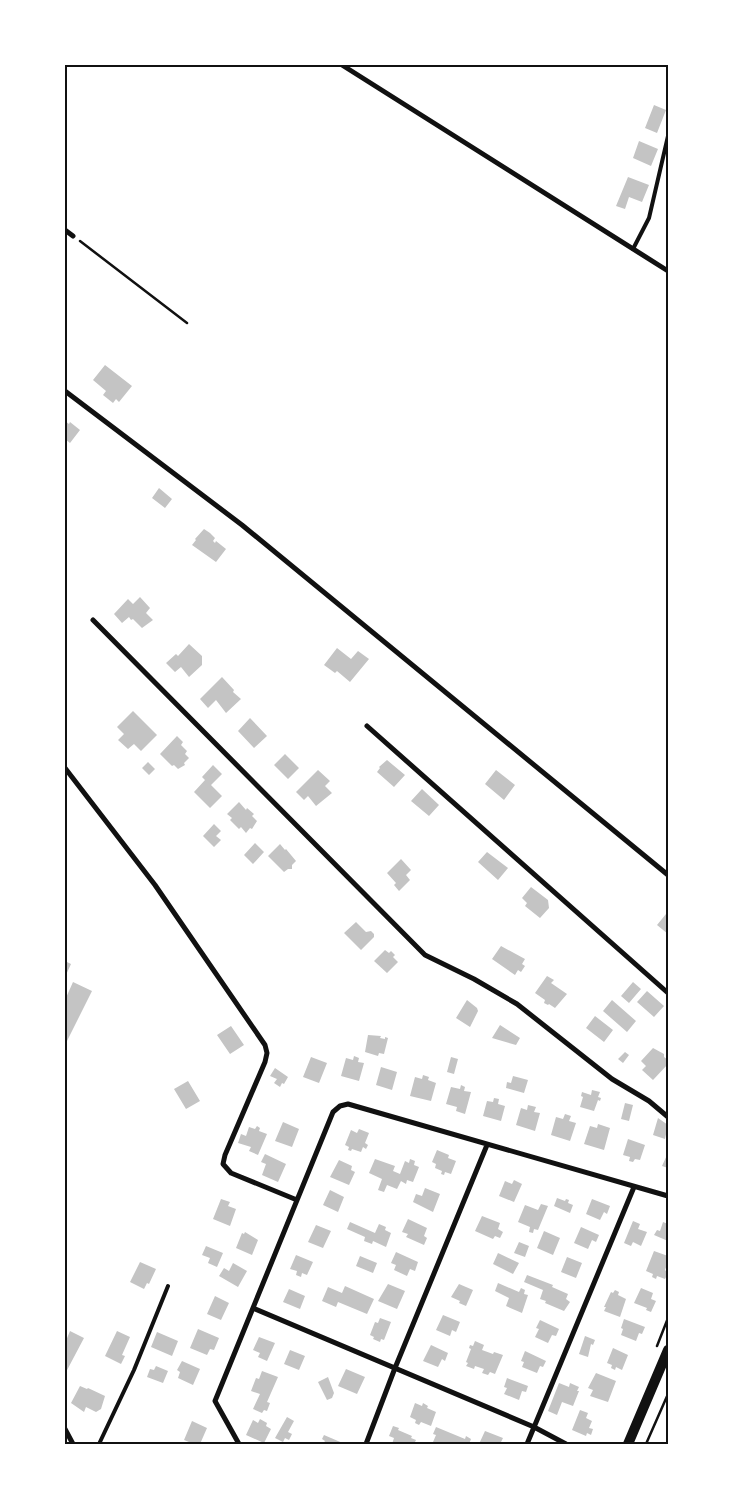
<svg xmlns="http://www.w3.org/2000/svg" width="733" height="1509" font-family="Helvetica,sans-serif">
<rect width="100%" height="100%" fill="#fff"/>
<!-- building -->
<path fill="#c4c4c4" d="M654,105L666,110L657,133L645,128Z
M639,141L658,149L651,166L633,158Z
M628,177L649,185L642,202L629,197L625,209L616,206Z
M105,365L132,386L119,402L116,399L113,403L103,395L106,391L93,380Z
M65,421L69,424L70,422L80,430L70,443L65,439Z
M159,488L172,499L165,508L152,498Z
M204,529L210,533L215,538L213,541L215,543L216,541L226,549L216,562L192,545L196,540L195,539Z
M140,597L150,608L146,613L153,620L142,628L133,619L131,620L129,617L122,623L114,614L128,599L133,604Z
M189,644L202,656V665L189,677L181,667L175,672L166,663L176,654L178,656Z
M337,648L351,659L358,651L369,659L350,682L337,671L335,673L324,665Z
M222,677L234,690L233,692L241,699L226,713L216,700L208,708L200,699Z
M133,711L157,735L141,751L134,744L128,749L118,740L124,734L117,727Z
M250,718L267,736L254,748L238,731Z
M177,736L183,742L181,745L187,751L185,754L189,758L184,763L185,765L178,769L174,765L172,766L160,754Z
M285,754L299,768L288,779L274,765Z
M387,760L405,775L394,787L377,772L380,768L379,767Z
M148,762L155,769L149,775L142,768Z
M213,765L222,774L211,785L222,796L210,808L194,792L205,780L202,777Z
M318,770L330,781L325,786L332,793L316,806L308,796L304,800L296,792Z
M496,770L515,785L504,800L485,784Z
M422,789L439,805L429,816L411,801Z
M239,802L246,810L247,808L254,814L252,816L257,821L252,829L250,828L246,833L241,827L239,829L230,820L232,818L227,814Z
M214,824L221,831L216,836L221,840L214,847L203,836Z
M255,843L264,852L253,864L244,855Z
M280,844L285,850L286,849L296,861L292,865V869H288L284,872L268,856Z
M487,852L508,868L498,880L478,862Z
M401,859L411,870L406,875L410,880L399,891L394,885L396,883L387,873Z
M531,887L548,900L549,908L540,918L525,906L527,903L522,898Z
M666,914L668,915V934L657,925Z
M356,922L366,932L371,931L374,934V937L361,950L344,933Z
M501,946L525,959L522,964L525,966L521,972L518,970L515,975L492,959Z
M385,950L389,953L391,951L395,955L393,957L398,962L387,973L374,961Z
M65,961L71,964L65,977Z
M547,976L554,980L551,983L567,994L555,1008L549,1004L548,1005L544,1003L545,1000L535,993Z
M73,982L92,991L65,1045V1000Z
M633,982L641,989L629,1003L621,996Z
M647,991L664,1006L654,1017L637,1002Z
M467,1000L477,1008L478,1011L470,1027L456,1018Z
M612,1000L636,1021L627,1032L603,1011Z
M595,1016L613,1030L604,1042L586,1028Z
M500,1025L520,1038L516,1045L492,1038Z
M231,1026L244,1045L230,1054L217,1035Z
M368,1035L381,1036L380,1038L385,1039V1037L388,1038L384,1054L379,1053L378,1056L365,1052Z
M653,1048L664,1054V1057L668,1060V1064L653,1080L642,1070L646,1066L641,1061Z
M625,1052L629,1055L623,1063L618,1059Z
M354,1056L359,1058L358,1062L364,1063L359,1081L341,1076L346,1058L353,1060Z
M311,1057L327,1063L319,1083L303,1077Z
M451,1057L458,1059L454,1074L447,1072Z
M381,1067L397,1072L392,1090L376,1085Z
M275,1068L288,1077L284,1084L282,1083L280,1087L274,1083L277,1079L270,1076Z
M423,1075L429,1077L428,1080L436,1083L431,1101L410,1096L415,1077L422,1079Z
M513,1076L528,1080L524,1093L506,1088L507,1082L511,1083Z
M188,1081L200,1101L186,1109L174,1089Z
M461,1085L465,1087L464,1091L471,1092L465,1114L456,1111L457,1107L446,1104L451,1087L460,1089Z
M592,1090L600,1092L598,1097L601,1098L600,1101L598,1100L594,1111L580,1107L583,1097L581,1096L582,1092L591,1095Z
M494,1098L499,1099L498,1104L505,1106L501,1121L483,1116L487,1101L493,1102Z
M625,1103L633,1105L629,1121L621,1119Z
M528,1105L536,1107L534,1112L540,1113L535,1131L516,1125L521,1108L527,1110Z
M565,1114L571,1116L569,1121L576,1123L570,1141L551,1135L556,1117L563,1119Z
M658,1118L668,1125L665,1139L653,1135Z
M283,1122L299,1129L292,1147L275,1141Z
M598,1124L610,1128L604,1150L584,1144L590,1126L597,1128Z
M257,1126L260,1128L259,1131L267,1134L258,1155L249,1151L251,1147L238,1143L241,1134L246,1136L249,1127L255,1129Z
M359,1129L369,1133L365,1143L368,1145L366,1149L363,1147L361,1152L352,1149L351,1151L348,1150L349,1147L345,1145L351,1130L357,1133Z
M628,1139L645,1145L640,1160L635,1159L633,1162L629,1161L630,1157L623,1155Z
M437,1150L449,1155L448,1158L456,1161L451,1174L445,1172L444,1175L441,1174L442,1171L435,1168L436,1164L432,1162Z
M265,1154L286,1164L278,1182L262,1175L266,1164L261,1162Z
M667,1155H668V1168L662,1166Z
M375,1159L395,1166L393,1171L400,1174L405,1161L409,1163L410,1159L415,1161L414,1165L419,1167L413,1182L407,1180L406,1184L401,1181L397,1189L387,1185L384,1192L378,1190L382,1179L369,1173Z
M339,1160L352,1166L351,1170L355,1172L349,1185L330,1177Z
M514,1180L522,1184L514,1202L499,1196L505,1181L512,1184Z
M425,1188L440,1194L433,1212L413,1202L416,1194L422,1196Z
M330,1190L344,1197L338,1212L323,1205Z
M557,1198L565,1201L566,1199L569,1200L568,1203L573,1205L570,1213L554,1206Z
M221,1199L230,1202L228,1206L236,1209L230,1226L213,1219Z
M592,1199L610,1206L607,1214L604,1212L600,1220L586,1214Z
M541,1204L548,1206L538,1230L534,1229L533,1233L529,1232L530,1227L518,1222L525,1205L538,1210Z
M482,1216L500,1223L498,1229L503,1232L500,1238L495,1236L493,1239L475,1231Z
M408,1219L427,1228L424,1236L427,1238L424,1245L406,1237L408,1234L402,1232Z
M633,1221L640,1224L638,1229L647,1232L641,1246L633,1242L631,1246L624,1243Z
M350,1222L375,1233L379,1224L386,1227L385,1230L391,1233L386,1247L373,1241L372,1244L364,1241L365,1237L347,1229Z
M663,1222L668,1224V1241L654,1235L657,1230L660,1231Z
M316,1225L331,1231L323,1248L308,1242Z
M581,1227L599,1235L596,1242L592,1240L588,1249L574,1243Z
M544,1231L560,1238L553,1255L537,1248Z
M245,1232L258,1240L252,1255L236,1248L242,1233L244,1234Z
M519,1242L529,1246L525,1257L514,1253Z
M206,1246L223,1253L217,1267L208,1263L210,1258L202,1255Z
M654,1251L668,1256V1262L665,1270L668,1273L665,1279L657,1276L656,1279L652,1277L653,1274L646,1271Z
M396,1252L418,1262L415,1271L410,1269L407,1276L394,1270L396,1265L391,1263Z
M498,1253L519,1263L513,1274L493,1264Z
M296,1255L313,1262L307,1275L302,1273L301,1277L296,1275L297,1271L290,1269Z
M360,1256L377,1263L373,1273L356,1266Z
M567,1257L582,1263L576,1278L561,1272Z
M140,1262L156,1269L149,1284L147,1283L144,1289L130,1282Z
M233,1263L247,1271L238,1287L219,1276L224,1268L229,1271Z
M527,1275L553,1285L552,1287L568,1294L566,1299L570,1302L564,1311L545,1303L546,1301L540,1299L543,1290L524,1282Z
M498,1283L519,1292L521,1288L525,1290L524,1294L528,1295L522,1313L506,1306L509,1298L495,1291Z
M388,1284L405,1291L397,1309L378,1301Z
M459,1284L473,1290L466,1306L459,1303L460,1301L451,1297Z
M345,1286L374,1299L367,1314L338,1302L336,1307L322,1301L328,1287L342,1293Z
M641,1288L653,1293L651,1299L656,1301L651,1312L646,1310L647,1308L634,1303Z
M289,1289L305,1296L300,1309L283,1302Z
M615,1290L619,1292L618,1295L626,1299L620,1317L604,1311L606,1307H604L611,1292L613,1293Z
M215,1296L229,1303L221,1320L207,1314Z
M443,1315L460,1322L456,1332L452,1330L450,1336L436,1330Z
M380,1318L391,1322L384,1340L381,1339L380,1342L373,1339L374,1337L370,1335L375,1322L378,1323Z
M624,1319L645,1327L642,1334L639,1333L636,1341L621,1335L623,1329L621,1328Z
M540,1320L559,1329L556,1336L552,1335L548,1343L535,1337L539,1329L536,1328Z
M198,1329L219,1338L214,1350L210,1349L207,1355L190,1348Z
M70,1331L84,1338L65,1374V1343Z
M117,1331L130,1337L122,1355L125,1356L121,1364L105,1356Z
M157,1332L178,1341L172,1356L151,1347Z
M585,1336L595,1340L593,1345L591,1344L588,1357L579,1354Z
M259,1337L275,1343L267,1361L258,1357L260,1353L253,1350Z
M475,1341L484,1345L482,1350L493,1354L494,1352L503,1355L495,1374L490,1372L488,1375L482,1373L484,1369L475,1366L474,1369L466,1366L468,1363L466,1362L471,1349L469,1348L470,1345L473,1346Z
M431,1345L448,1353L445,1361L442,1359L438,1367L423,1361Z
M613,1348L628,1355L622,1370L616,1367L615,1370L611,1368L612,1365L607,1363Z
M290,1350L305,1356L299,1370L284,1364Z
M525,1351L546,1361L543,1367L540,1366L537,1373L522,1367L524,1362L521,1361Z
M182,1361L200,1369L193,1385L178,1378L180,1372L177,1370Z
M156,1366L168,1371L163,1383L147,1377L150,1369L154,1370Z
M346,1369L365,1377L357,1394L338,1386Z
M262,1371L278,1377L267,1402L270,1403L267,1411L264,1410L262,1413L253,1409L260,1394L251,1391L256,1378L259,1379Z
M596,1373L616,1381L608,1402L590,1396L593,1390L588,1388Z
M328,1377L334,1393L332,1398L327,1400L318,1382Z
M507,1378L528,1386L526,1392L522,1391L519,1400L504,1394L507,1388L504,1387Z
M559,1383L569,1387L570,1383L579,1387L577,1391H579L573,1406L562,1402L557,1415L548,1411Z
M80,1386L87,1389L88,1388L105,1396L101,1409L96,1412L86,1407L84,1412L71,1403Z
M415,1403L422,1406L423,1403L428,1406L427,1408L436,1412L431,1426L421,1422L419,1425L415,1423L416,1420L410,1417Z
M580,1410L588,1413L586,1418L592,1421L589,1428L593,1429L591,1435L587,1433L586,1436L572,1430Z
M287,1417L294,1421L288,1432L292,1434L289,1440L285,1438L283,1442L275,1438Z
M260,1419L267,1423L266,1426L271,1429L264,1443L246,1435L253,1420L258,1423Z
M192,1421L207,1428L200,1444H194L184,1440Z
M393,1426L399,1428L398,1430L412,1436L411,1438L416,1440L414,1444H392L394,1438L389,1436Z
M436,1427L465,1439L466,1436L471,1439L469,1444H439L433,1442L436,1435L433,1434Z
M485,1431L503,1438L500,1444H479Z
M324,1435L345,1444H323L325,1441L322,1439Z"/>
<g fill="none" stroke-linecap="round" stroke-linejoin="round">
<!-- path -->
<path stroke="#111" stroke-width="2.5" d="M80,241L187,323
M657,1346L668,1318
M646,1444L668,1394"/>
<!-- service -->
<path stroke="#111" stroke-width="4" d="M633,249L649,218L668,136
M99,1444L134,1370L168,1286"/>
<!-- minor -->
<path stroke="#111" stroke-width="5" d="M342,65L668,271
M65,230L73,236
M65,391L242,525L668,875
M93,620L425,955L474,979L517,1004L612,1079L649,1101L668,1117
M367,726L668,993
M65,768L155,885L265,1045L267,1053L265,1062L225,1155L223,1164L231,1173L297,1200
M253,1308L534,1427L566,1444
M65,1429L73,1444
M239,1444L215,1401L333,1112L340,1106L348,1104L668,1196
M366,1444L395,1368L487,1145
M527,1444L634,1187"/>
<!-- secondary -->
<path stroke="#111" stroke-width="10" d="M628,1444L668,1350"/>
</g>
<!-- border -->
<rect width="733" height="1509" fill="none" stroke="#ffffff" stroke-width="132"/>
<rect x="66" y="66" width="601" height="1377" fill="none" stroke="#111" stroke-width="2"/>
</svg>
